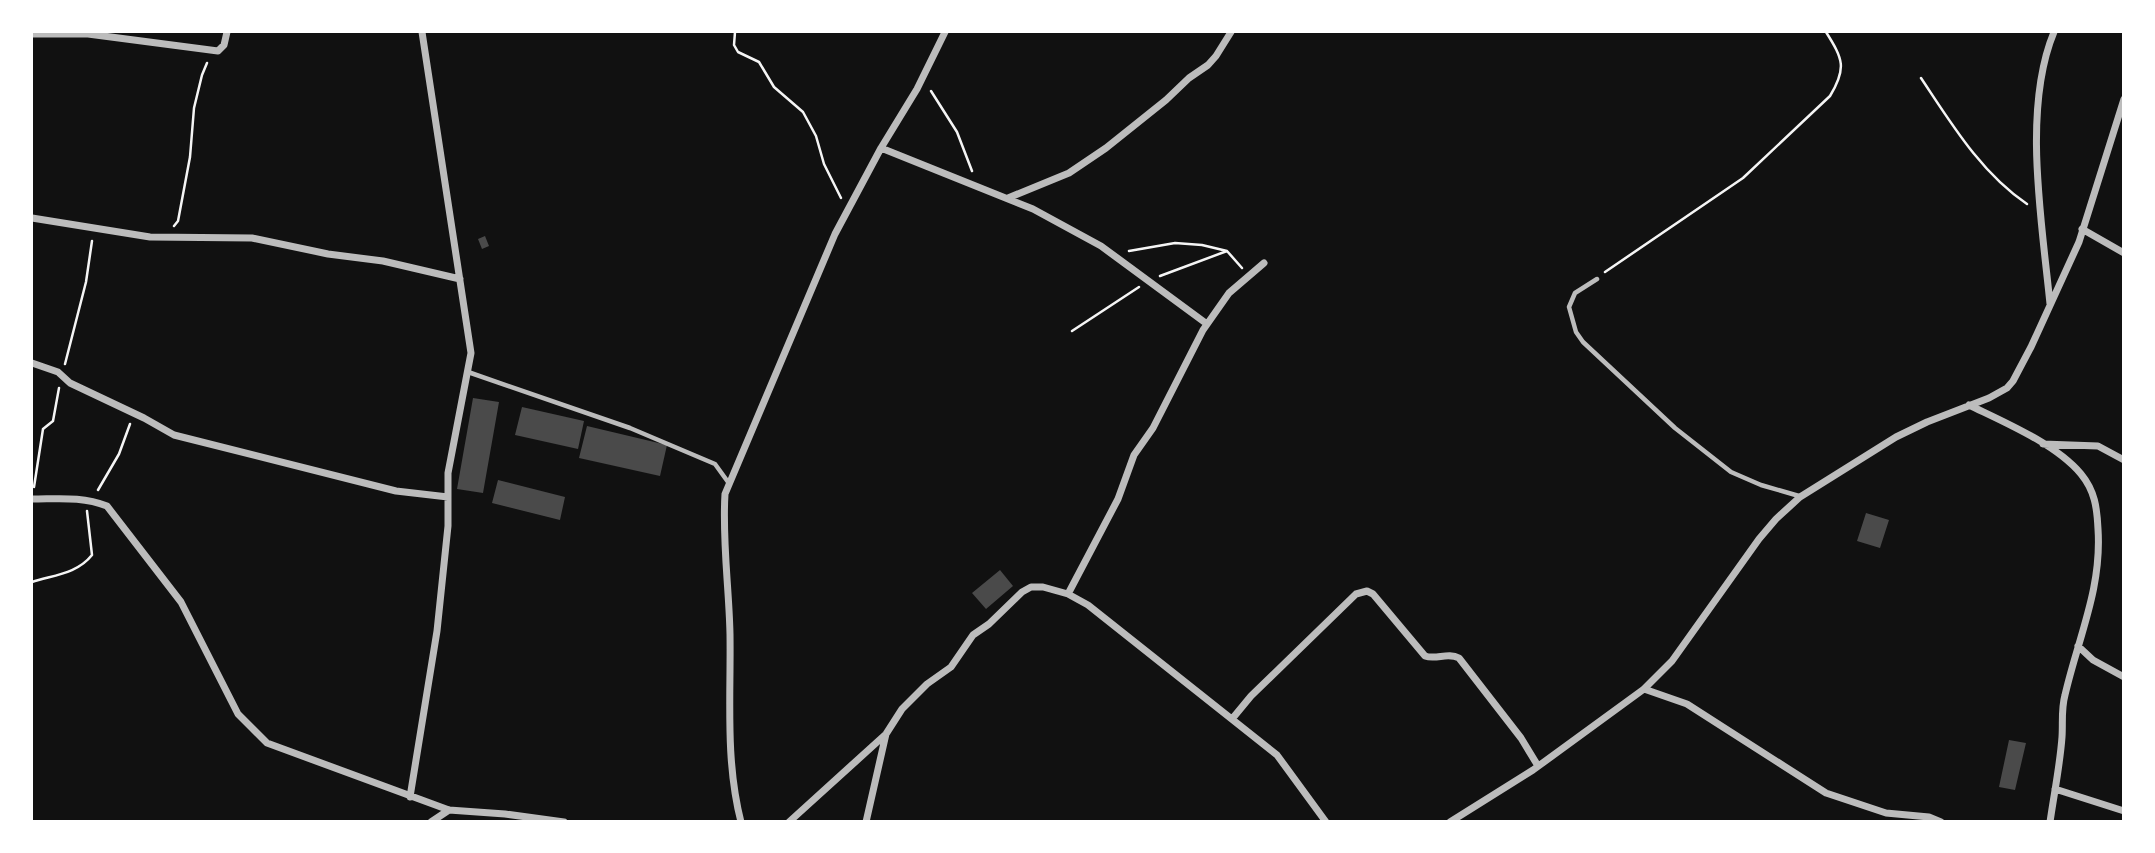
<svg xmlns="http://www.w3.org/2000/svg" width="2155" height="853" font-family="Overpass,sans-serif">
<rect width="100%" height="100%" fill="#111"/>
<!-- building -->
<path fill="#4a4a4a" d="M485,236L489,246L482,249L478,239Z
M473,398L499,402L483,493L457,489Z
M522,407L584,421L578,449L515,435Z
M587,426L667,445L660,476L579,458Z
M498,480L565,497L560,520L492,503Z
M1866,513L1889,520L1880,548L1857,541Z
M1000,570L1013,586L986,609L972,593Z
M2009,740L2026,743L2015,790L1999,787Z"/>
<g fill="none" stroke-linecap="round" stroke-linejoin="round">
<!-- path -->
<path stroke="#f5f5f5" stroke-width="2.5" d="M735,32L734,45L738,52L759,62L774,87L803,112L816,136L824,164L841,198
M1921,78C1951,123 1981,173 2027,204
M931,91L957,132L972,171
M174,226L178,221L190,157L194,108L202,75L207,63
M1129,251L1175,243L1202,245L1227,251L1242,268
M1605,272L1743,178L1830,96C1847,68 1843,59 1826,32
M1160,276L1227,251
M1072,331L1139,287
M65,364L86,282L92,241
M34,487L43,429L53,421L59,388
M98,490L119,454L130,424
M32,582C53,575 77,574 92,555L87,511"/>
<!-- service -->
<path stroke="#bcbcbc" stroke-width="4.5" d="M1597,279L1575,293L1569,307L1576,332L1583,342L1675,428L1731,472L1761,485L1799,496
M468,372L630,428L715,464L728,482"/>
<!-- minor -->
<path stroke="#bcbcbc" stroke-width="7" d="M32,34H88L218,51L224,45L227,32
M881,148L1033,209L1101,246L1207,324
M1008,198L1069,173L1106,148L1166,100L1189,78L1208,65L1216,56L1231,32
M32,218L150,237L252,238L328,254L383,261L460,279
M2082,229L2124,253
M2050,304C2042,222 2022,109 2054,32
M32,363L58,372L70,383L144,418L174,435L396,491L448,497
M1969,405C2004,422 2056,444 2081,474C2095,491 2097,508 2098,529C2102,589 2078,638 2065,695C2061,709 2063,723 2062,737C2060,765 2054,794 2050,822
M2043,444L2098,446L2124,460
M32,499C58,499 82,496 107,506L181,602L238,714L267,743L449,810L505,814L564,822
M1068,594L1118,499L1134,455L1153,428L1203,330L1229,293L1264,263
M2078,646L2093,660L2124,677
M1644,689L1687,704L1826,793L1886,813L1929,817L1941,822
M1232,719L1251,696L1356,594L1367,591L1373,594L1425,656C1436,660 1448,652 1459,658L1521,738L1538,766
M2055,789L2124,811
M410,797L437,631L448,526V473L471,353L422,32
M431,822L449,810
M741,822C725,760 731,696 730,634C729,587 722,540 725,494L835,234L881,148L917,89L945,32
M789,822L886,734L902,709L927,684L951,667L973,635L989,624L1022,592L1031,587H1043L1068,594L1088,605L1277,755L1326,822
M866,822L886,734
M1450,822L1533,770L1644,689L1672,661L1759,539L1776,519L1800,497L1896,437L1927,422L1989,398L2007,388L2013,381L2031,347L2079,242L2124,99"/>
</g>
<!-- border -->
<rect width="2155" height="853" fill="none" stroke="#ffffff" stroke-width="66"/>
</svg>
